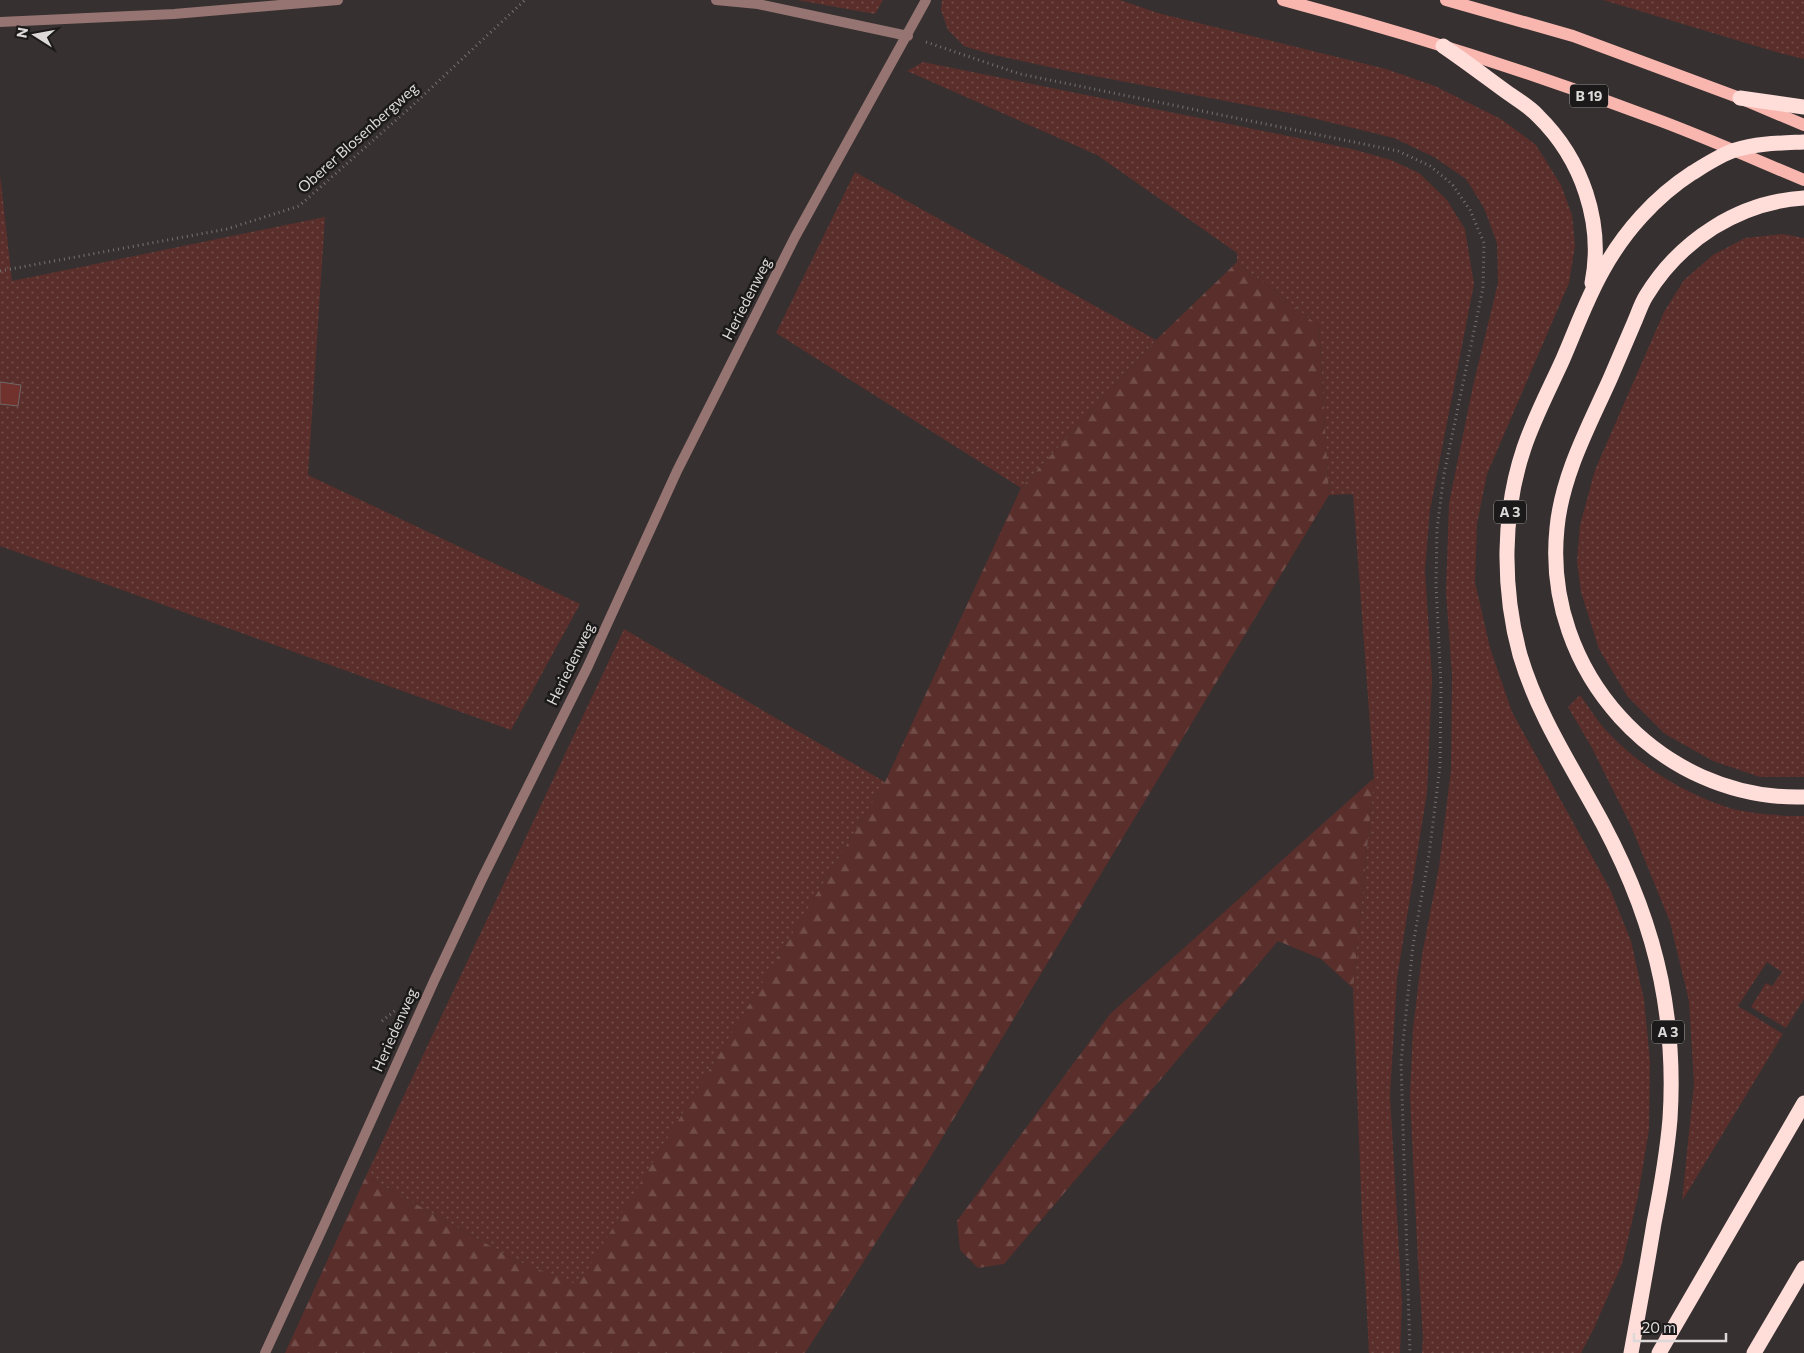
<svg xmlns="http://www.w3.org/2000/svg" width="1804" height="1353" font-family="Commissioner,sans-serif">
	<defs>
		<pattern id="green-dots" width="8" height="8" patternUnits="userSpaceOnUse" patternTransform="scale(1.25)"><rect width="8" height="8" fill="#5a2e2a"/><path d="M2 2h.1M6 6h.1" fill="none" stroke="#714c48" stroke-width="1.8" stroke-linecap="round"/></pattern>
		<pattern id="forest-firs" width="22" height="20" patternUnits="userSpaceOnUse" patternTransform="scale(1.25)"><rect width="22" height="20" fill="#5a2e2a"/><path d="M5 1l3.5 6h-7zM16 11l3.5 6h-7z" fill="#714c48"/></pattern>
	</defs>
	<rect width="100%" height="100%" fill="#363030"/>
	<!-- green -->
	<path fill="url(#green-dots)" d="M797,0H883L875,14Z
		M942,0H1120L1158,13L1386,69L1435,86L1501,119L1536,145L1561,185L1572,215L1575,246L1569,283L1487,474L1477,524L1475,582L1490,648L1512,712L1610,889L1631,941L1644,1000L1650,1061L1649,1129L1638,1196L1622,1264L1594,1328L1581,1353H1422L1423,1337L1418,1262L1410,1096L1413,1029L1422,955L1439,867L1451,770L1452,674L1446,593L1449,503L1473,386L1498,283L1497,243L1484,208L1466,179L1434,157L1394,138L1300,115L1063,70L990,54L964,46L948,30L941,10Z
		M1603,0H1804V59L1776,52Z
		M923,62L1352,149L1391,160L1419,173L1447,200L1465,229L1474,284L1430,510L1425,570L1432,678L1427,793L1397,978L1390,1096L1402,1302L1400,1353H1369L1362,1217L1353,988L1374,778L1353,494L1329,495L1319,326L1237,262V253L1097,155L907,71Z
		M855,172L1156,340L1021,488L776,333Z
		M0,174L12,281L325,217L308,475L580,604L511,730L0,546Z
		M1782,234L1804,238V777H1760L1713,761L1665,734L1628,697L1599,649L1581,592L1577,561L1580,525L1595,470L1664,312L1684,280L1713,255L1745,238Z
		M624,629L885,782L578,1286L517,1261L366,1176Z
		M1580,695C1588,706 1595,717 1603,727C1634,762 1679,791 1724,806C1746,814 1781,816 1804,816V999L1786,1028L1751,1007L1766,983L1772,986L1782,972L1767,962L1738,1006L1783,1034L1682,1201L1694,1084L1689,1001L1670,922L1631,826L1592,748L1568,707Z"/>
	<!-- forest -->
	<path fill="url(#forest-firs)" d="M1237,262L1319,326L1329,495L927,1163L805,1353H285L366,1176L517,1261L578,1285L885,782L1021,488L1156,340Z
		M1374,778L1353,988L1321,959L1278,941L1004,1264L978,1268L960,1250L957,1221L1110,1014Z"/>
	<!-- building -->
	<path fill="#71312c" stroke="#6f6968" d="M0,382L21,385L18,406L0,404Z"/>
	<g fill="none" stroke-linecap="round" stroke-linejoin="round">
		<!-- path -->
		<path stroke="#777272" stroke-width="3" stroke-dasharray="1 4" stroke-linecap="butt" d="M926,42L1020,74L1398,151L1430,166L1452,184L1470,210L1484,243L1483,288L1444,474L1437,529L1436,585L1441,687L1440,766L1429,855L1413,945L1401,1062L1410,1353
			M0,271L227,229L299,206L412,106L525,0
			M382,1021L397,1009"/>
		<!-- street -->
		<path stroke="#957471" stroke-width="10" d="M716,0L758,4L908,36
			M0,22L174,14L338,0
			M265,1353L325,1223L434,981L482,879L588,666L677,471L795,237L926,0"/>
		<!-- primary -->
		<path stroke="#f8b6ae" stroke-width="12" d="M1283,0C1411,34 1537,74 1661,121C1709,139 1756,160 1804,180
			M1446,0L1573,36L1740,98L1804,125"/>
		<!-- highway -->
		<path stroke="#ffdeda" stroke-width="15" d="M1443,46C1465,61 1486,77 1508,93C1518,100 1530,107 1538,116C1582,159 1604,223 1592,283
			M1740,98L1804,107
			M1804,198C1739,202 1680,240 1646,296C1641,304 1638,314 1634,323C1626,342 1618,360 1610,379C1589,426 1562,475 1557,528C1542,671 1659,801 1804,797
			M1631,1353C1639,1310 1647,1266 1654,1223C1661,1188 1667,1154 1670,1119C1673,1073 1670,1025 1661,980C1650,926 1629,873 1603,824C1573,768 1538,716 1520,655C1502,589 1502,513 1524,448C1534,418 1550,388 1563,359C1576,329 1587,298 1603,270C1624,232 1655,197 1692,173C1705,165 1720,155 1735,150C1757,143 1781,143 1804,142
			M1659,1353L1804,1103
			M1754,1353L1804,1268"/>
	</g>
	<g text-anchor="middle" stroke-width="5" stroke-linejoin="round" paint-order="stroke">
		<!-- shield labels -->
		<g fill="#1b1919" stroke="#a29f9f" stroke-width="1">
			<rect x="1570" y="84.5" width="38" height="23" rx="4"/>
			<rect x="1494" y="500.5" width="32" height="23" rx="4"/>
			<rect x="1652" y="1020.5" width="32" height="23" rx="4"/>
		</g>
		<g font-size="14" font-weight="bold" fill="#dcd9d8">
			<text x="1589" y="101">B 19</text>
			<text x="1510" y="517">A 3</text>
			<text x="1668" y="1037">A 3</text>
		</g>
		<!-- street labels -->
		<g font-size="15" fill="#dcd9d8" stroke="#1b1919">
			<text transform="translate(358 138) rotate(-42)" y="5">Oberer Blosenbergweg</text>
			<text transform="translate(747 299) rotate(-63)" y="5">Heriedenweg</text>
			<text transform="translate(571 664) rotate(-64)" y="5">Heriedenweg</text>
			<text transform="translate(395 1030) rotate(-66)" y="5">Heriedenweg</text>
		</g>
	</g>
	<!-- north arrow -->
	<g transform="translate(35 35) rotate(281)" stroke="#1b1919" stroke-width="4" paint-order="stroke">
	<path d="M0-4L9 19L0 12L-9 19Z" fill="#dcd9d8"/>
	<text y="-8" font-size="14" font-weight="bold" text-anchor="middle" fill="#dcd9d8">N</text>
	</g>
	<!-- scale -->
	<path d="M1634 1333v8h92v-8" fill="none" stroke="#dcd9d8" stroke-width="2.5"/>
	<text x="1642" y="1333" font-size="15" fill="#dcd9d8" stroke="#1b1919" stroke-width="4" paint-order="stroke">20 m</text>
</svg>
